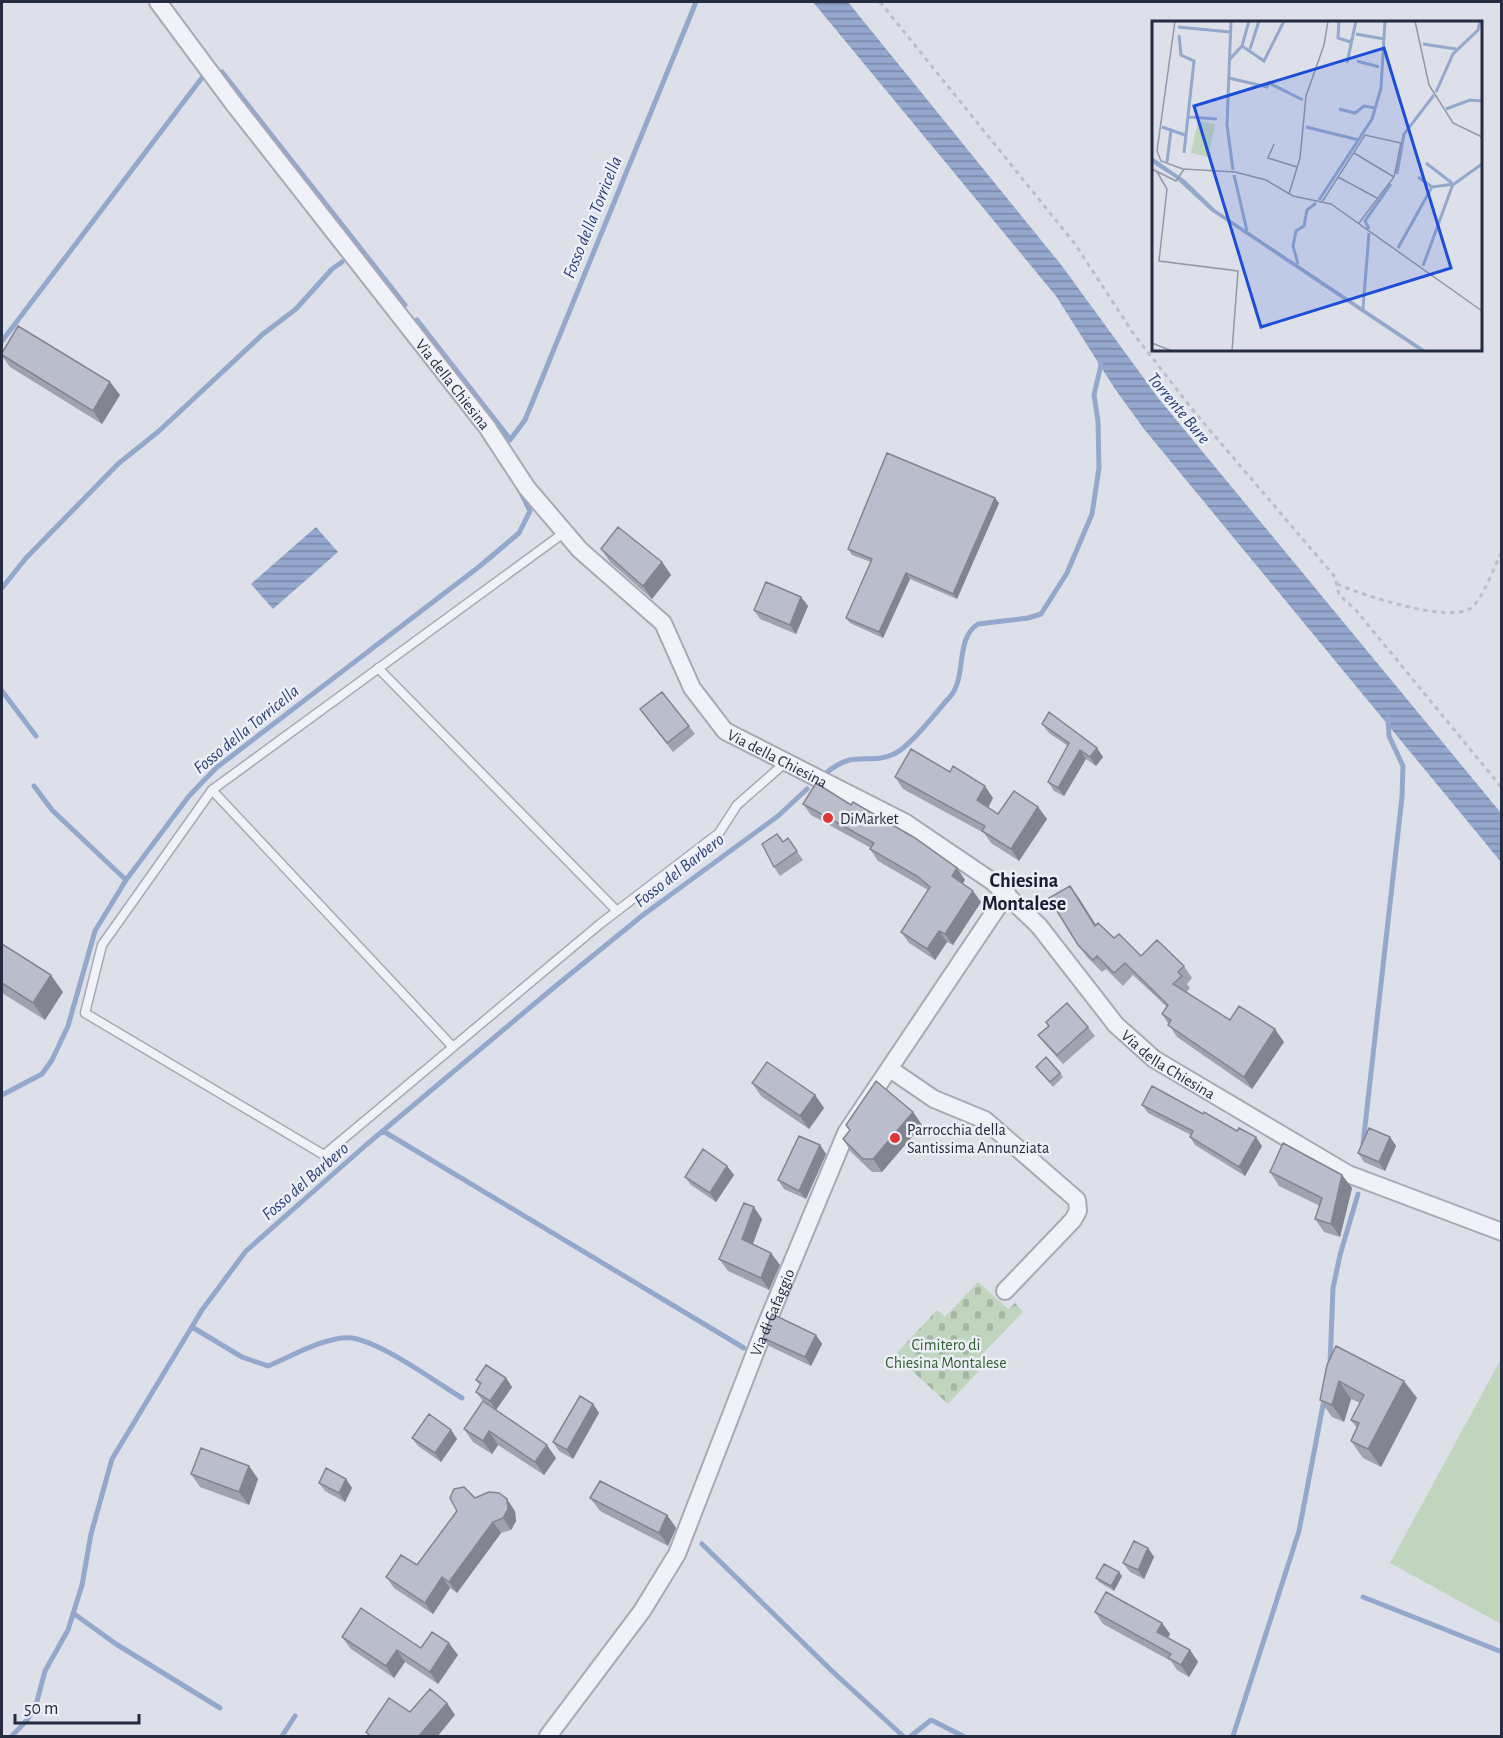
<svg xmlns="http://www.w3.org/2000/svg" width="1503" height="1738" font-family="'Alegreya Sans',sans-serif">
	<defs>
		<pattern id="cemetery-stones" width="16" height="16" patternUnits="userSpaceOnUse" patternTransform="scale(1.5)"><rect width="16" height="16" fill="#c0d4be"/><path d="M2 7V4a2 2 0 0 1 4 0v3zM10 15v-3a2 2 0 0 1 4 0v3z" fill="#a5b6a4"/></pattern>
		<pattern id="water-rules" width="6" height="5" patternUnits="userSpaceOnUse" patternTransform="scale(1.5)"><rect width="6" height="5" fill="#94a7cd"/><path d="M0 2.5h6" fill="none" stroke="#7988a8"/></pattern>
	</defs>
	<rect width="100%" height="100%" fill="#dde0e9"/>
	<!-- green -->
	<path fill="#c0d4be" d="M1501,1359V1624L1390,1563Z"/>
	<!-- cemetery -->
	<path fill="url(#cemetery-stones)" d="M978,1282L1008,1309L1015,1303L1023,1312L983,1353L990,1359L948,1404L895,1355L937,1310L945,1317Z"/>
	<!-- water -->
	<path fill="url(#water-rules)" d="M813,2H848L1062,266L1159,399L1501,813V862L1144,429L1115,389L1056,296Z
		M316,527L338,552L273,609L251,584Z"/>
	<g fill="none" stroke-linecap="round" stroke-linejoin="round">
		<!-- stream -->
		<path stroke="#94a7cd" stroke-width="5" d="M222,72L405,305
			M417,320L510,439
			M2,341L201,79
			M510,440L525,420L696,2
			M2,588L26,558L118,464L159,431L263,334L296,309L332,269L342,262
			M2,691L36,736
			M826,773C856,748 868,766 894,754C910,747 936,712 949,698C968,678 954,639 978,624L1028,618L1041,614L1067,573L1092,514L1099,468L1098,421L1094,395L1101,365L1099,359
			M34,786L52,810L126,880
			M2,1095L42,1074L52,1060L68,1026L95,931L126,880L189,796L216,768L480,566L519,533L530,511L520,491
			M383,1131L744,1348
			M1363,1144L1402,797L1403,766L1389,736L1388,718
			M192,1327L242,1357L268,1366C290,1357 328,1335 352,1338C383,1343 434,1381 462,1398
			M1330,1364L1333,1288L1340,1255L1358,1194
			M702,1544L833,1672L903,1736
			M1363,1597L1502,1652
			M73,1613L116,1644L220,1708
			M12,1736L27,1720L36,1705L45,1671L68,1630L82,1585L91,1534L112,1459L202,1310L246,1251L366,1145L552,989L643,915L778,816L807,789
			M282,1736L295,1716
			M911,1736L931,1720L963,1736
			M1233,1736L1299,1531L1324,1400"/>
		<defs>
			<path id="service" d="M565,532L212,790L102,945L85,1013L324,1155L600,924L719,833L737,805L786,762
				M378,668L617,911
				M212,790L452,1046"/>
			<g id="minor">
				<path id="s1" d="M158,2L233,103L487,427L527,488L580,550L663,623L692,688L725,731L906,823L993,882L1039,926L1116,1025L1154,1059L1348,1174L1502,1232"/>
				<path d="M890,1069L934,1099L985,1120L1077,1200L1078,1211L1073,1220L1005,1291"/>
				<path id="s2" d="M548,1736L642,1611L677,1554L764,1330L846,1133L1007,893"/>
			</g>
		</defs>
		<!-- service casing -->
		<use href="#service" stroke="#a6aab7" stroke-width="11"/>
		<!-- minor casing -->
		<use href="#minor" stroke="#a6aab7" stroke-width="20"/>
		<!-- path -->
		<path stroke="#bcbec8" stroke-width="3" stroke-dasharray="4.5 4.5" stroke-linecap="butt" d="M880,2L1075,244L1133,333L1196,414L1335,577L1339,595L1355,609L1502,788
			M1337,584C1362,595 1449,624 1471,608C1483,599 1495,565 1502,551"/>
		<!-- service -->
		<use href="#service" stroke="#f1f2f7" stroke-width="8"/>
		<!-- minor -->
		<use href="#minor" stroke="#f1f2f7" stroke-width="16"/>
	</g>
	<!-- wall -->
	<path fill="#a0a3af" d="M2,353L110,382L120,395L102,424L10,367L2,356Z
		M999,503L957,599L910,579L883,638L850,623L846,618L871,562L852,555L848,549Z
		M601,549L662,562L671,575L652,599L610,562Z
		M801,597L808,606L796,634L760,619L754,610Z
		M640,709L689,726L695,734L673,752Z
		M1042,724L1103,757L1096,766L1086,759L1064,796L1054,791L1048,782L1068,746L1049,733Z
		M895,777L993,798L988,807L998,814L1038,807L1047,819L1019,861L991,843L984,833L903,789Z
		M803,804L851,805L957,868L965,880L962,884L973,891L981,902L953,945L947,942L935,960L909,943L901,932L928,890L878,861L870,849L871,848L811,815Z
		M788,838L803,860L780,876L774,867L783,842Z
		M1070,886L1096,925L1114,938L1141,956L1184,966L1192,978L1187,984L1190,988L1186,993L1230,1020L1284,1042L1252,1089L1177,1037L1162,1014L1167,1007L1133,975L1123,986L1106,969L1102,972L1087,957L1078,945Z
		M2,944L63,992L45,1020L2,993Z
		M1046,1022L1088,1027L1095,1036L1063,1064L1045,1044L1038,1035L1048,1026Z
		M1036,1067L1060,1073L1063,1077L1053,1087Z
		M752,1083L815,1095L824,1108L809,1129L761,1096Z
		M1142,1105L1203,1114L1262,1146L1245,1176L1195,1145L1190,1137L1191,1135L1148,1113Z
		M913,1112L922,1125L882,1172H872L851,1152L843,1139Z
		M1390,1137L1396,1146L1385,1171L1364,1162L1358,1153Z
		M820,1145L826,1154L806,1199L784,1189L778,1180Z
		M727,1166L734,1175L716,1202L691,1185L685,1177Z
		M1270,1172L1342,1175L1352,1188L1340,1237L1324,1232L1315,1219L1320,1206L1279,1186Z
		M762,1219L753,1244L771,1253L780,1265L769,1290L728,1271L719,1259Z
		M816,1335L822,1344L811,1366L769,1346L763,1338Z
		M1327,1365L1417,1398L1381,1467L1363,1458L1351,1441L1357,1428L1351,1420L1360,1403L1351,1399L1344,1422L1332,1417L1320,1400Z
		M506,1378L512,1387L496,1410L482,1400L476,1392L480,1385L476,1380Z
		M483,1401L556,1458L544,1475L498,1445L492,1454L473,1442L464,1429Z
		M593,1404L599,1413L573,1459L559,1451L553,1442Z
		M451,1430L457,1439L441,1462L418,1446L412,1438Z
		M249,1466L258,1479L249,1505L200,1487L191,1474Z
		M346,1479L352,1488L345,1502L325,1491L319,1483Z
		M475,1498L515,1511L516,1521L511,1530L501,1533L457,1593L450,1588L433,1614L394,1588L386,1577L417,1565Z
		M590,1498L667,1515L676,1528L668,1546L600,1511Z
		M1148,1548L1154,1557L1144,1579L1130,1572L1123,1563Z
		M1122,1576L1114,1591L1099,1582L1096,1578Z
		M1095,1612L1162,1623L1170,1634L1168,1638L1190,1650L1198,1662L1189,1677L1177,1670L1171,1661L1103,1624Z
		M342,1637L421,1648L458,1655L438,1684L405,1662L394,1678L351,1649Z"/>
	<!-- shaded-wall -->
	<path fill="#82858f" d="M110,382L120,395L102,424L93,411Z
		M995,498L999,503L957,599L953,594Z
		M662,562L671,575L652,599L643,586Z
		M906,573L910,579L883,638L879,632Z
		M801,597L808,606L796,634L790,625Z
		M1097,748L1103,757L1096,766L1090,757Z
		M1080,750L1086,759L1064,796L1058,788Z
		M985,786L993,798L986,812L977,800Z
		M1038,807L1047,819L1019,861L1011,849Z
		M957,868L965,880L960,888L952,876Z
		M1070,886L1079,898L1104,938L1095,926Z
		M973,891L981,902L953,945L945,934Z
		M939,931L947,942L935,960L927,949Z
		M51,975L63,992L45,1020L33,1003Z
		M1275,1029L1284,1042L1252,1089L1244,1077Z
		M815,1095L824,1108L809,1129L800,1116Z
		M913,1112L922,1125L882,1172L873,1159Z
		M1256,1137L1262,1146L1245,1176L1239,1167Z
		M1390,1137L1396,1146L1385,1171L1379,1162Z
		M820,1145L826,1154L806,1199L799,1191Z
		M727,1166L734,1175L716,1202L710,1193Z
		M1342,1175L1352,1188L1340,1237L1331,1224Z
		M754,1207L762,1219L750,1251L742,1239Z
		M771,1253L780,1265L769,1290L761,1278Z
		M816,1335L822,1344L811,1366L805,1357Z
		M506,1378L512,1387L496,1410L490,1401Z
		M1339,1381L1351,1399L1344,1422L1332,1405Z
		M1404,1381L1417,1398L1381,1467L1368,1449Z
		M593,1404L599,1413L573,1459L567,1450Z
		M451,1430L457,1439L441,1462L435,1453Z
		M489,1431L498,1445L492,1454L483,1441Z
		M547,1445L556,1458L544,1475L535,1462Z
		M249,1466L258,1479L249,1505L239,1492Z
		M346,1479L352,1488L345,1502L339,1493Z
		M507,1499L515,1511L516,1521L511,1530L503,1518Z
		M667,1515L676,1528L668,1546L659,1533Z
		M493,1522L501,1533L457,1593L449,1582Z
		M1148,1548L1154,1557L1144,1579L1138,1570Z
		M1119,1572L1122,1576L1114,1591L1111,1586Z
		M442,1577L450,1588L433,1614L425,1603Z
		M1162,1623L1170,1634L1165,1643L1157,1632Z
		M449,1643L458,1655L438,1684L430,1672Z
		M397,1650L405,1662L394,1678L386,1666Z
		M1190,1650L1198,1662L1189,1677L1181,1665Z
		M447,1703L455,1715L437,1737H419V1736Z"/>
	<!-- building -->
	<path fill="#babecc" stroke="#82858f" stroke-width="1.5" d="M18,326L110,382L93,411L2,355V353Z
		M887,453L995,498L953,594L906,573L879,632L846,618L872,559L848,549Z
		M618,527L662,562L643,586L601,549Z
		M766,582L801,597L790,625L754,610Z
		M662,692L689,726L667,743L640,709Z
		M1049,712L1097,748L1090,757L1080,750L1058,788L1048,782L1069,743L1042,724Z
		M911,749L950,772L953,766L985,786L977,800L998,814L1014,791L1038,807L1011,849L982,831L985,826L895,777Z
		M816,783L851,805L853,802L915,838L957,868L952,876L973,891L945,934L939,931L927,949L901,932L930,887L917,876L870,849L874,843L803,804Z
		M777,834L783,842L788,838L797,851L774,867L762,844Z
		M1070,886L1095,926L1098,923L1114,938L1119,934L1141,956L1157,940L1184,966L1178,972L1182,976L1173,984L1230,1020L1239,1006L1275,1029L1244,1077L1168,1025L1171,1020L1162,1014L1168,1005L1125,963L1114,973L1097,956L1093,960L1078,945L1049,898Z
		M2,944L51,975L33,1003L2,983Z
		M1067,1003L1088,1027L1057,1055L1038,1035L1049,1026L1046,1022Z
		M1046,1057L1060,1073L1050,1082L1036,1067Z
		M767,1062L815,1095L800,1116L752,1083Z
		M876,1081L913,1112L873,1159H863L843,1139L850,1130L846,1125Z
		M1152,1086L1203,1114L1204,1112L1237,1131L1239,1128L1256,1137L1239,1167L1190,1137L1193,1131L1142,1105Z
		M1369,1128L1390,1137L1379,1162L1358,1153Z
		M799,1136L820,1145L799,1191L778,1180Z
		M1283,1143L1342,1175L1331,1224L1315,1219L1322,1198L1270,1172Z
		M703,1149L727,1166L710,1193L685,1177Z
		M744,1203L754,1207L742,1239L771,1253L761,1278L719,1259Z
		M772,1314L816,1335L805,1357L763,1338Z
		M1336,1346L1404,1381L1368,1449L1351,1441L1359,1423L1351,1420L1364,1395L1339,1381L1332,1405L1320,1400L1327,1365Z
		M486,1365L506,1378L490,1401L476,1392L481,1383L476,1380Z
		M580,1396L593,1404L567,1450L553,1442Z
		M483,1401L547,1445L535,1462L489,1431L483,1441L464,1429Z
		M429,1414L451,1430L435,1453L412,1438Z
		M201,1448L249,1466L239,1492L191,1474Z
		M326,1468L346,1479L339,1493L319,1483Z
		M600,1481L667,1515L659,1533L590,1498Z
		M464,1487L475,1498L489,1492L499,1493L507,1499L508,1509L503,1518L493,1522L449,1582L442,1577L425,1603L386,1577L401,1555L417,1565L457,1511L450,1498L454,1489Z
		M1134,1541L1148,1548L1138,1570L1123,1563Z
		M1104,1564L1119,1572L1111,1586L1096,1578Z
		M1106,1592L1162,1623L1157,1632L1190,1650L1181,1665L1168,1658L1171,1654L1095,1612Z
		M361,1608L421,1648L432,1632L449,1643L430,1672L397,1650L386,1666L342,1637Z
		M430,1689L447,1703L419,1736L420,1737H372L366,1732L389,1698L410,1712Z"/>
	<!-- markers -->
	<g fill="#dc3735" stroke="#edeff6" stroke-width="2">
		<circle cx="828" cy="818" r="6"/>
		<circle cx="895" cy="1138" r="6"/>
	</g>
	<g text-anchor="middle" stroke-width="5" stroke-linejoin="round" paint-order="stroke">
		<!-- street labels -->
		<g font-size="16" fill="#252b41" stroke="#edeff6">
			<text dy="6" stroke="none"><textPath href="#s1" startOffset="483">Via della Chiesina</textPath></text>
			<text dy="6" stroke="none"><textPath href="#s1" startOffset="987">Via della Chiesina</textPath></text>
			<text dy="6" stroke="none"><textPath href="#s1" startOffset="1491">Via della Chiesina</textPath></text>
			<text dy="6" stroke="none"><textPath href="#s2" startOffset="483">Via di Cafaggio</textPath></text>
		</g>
		<!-- poi labels -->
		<g font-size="16" fill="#252b41" stroke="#edeff6" text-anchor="start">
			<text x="840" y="824">DiMarket</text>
			<text x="907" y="1135">Parrocchia della<tspan x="907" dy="18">Santissima Annunziata</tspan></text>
		</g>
		<!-- park labels -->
		<g font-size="16" fill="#325e31" stroke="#edeff6">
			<text x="946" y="1350">Cimitero di<tspan x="946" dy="18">Chiesina Montalese</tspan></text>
		</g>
		<!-- water labels -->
		<g font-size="18" font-style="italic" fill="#2b4179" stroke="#edeff6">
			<text transform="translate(592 217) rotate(-68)" y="6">Fosso della Torricella</text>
			<text transform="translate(1179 408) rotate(50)" y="6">Torrente Bure</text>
			<text transform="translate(246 729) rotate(-39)" y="6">Fosso della Torricella</text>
			<text transform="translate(679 870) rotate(-38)" y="6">Fosso del Barbero</text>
			<text transform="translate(305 1181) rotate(-41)" y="6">Fosso del Barbero</text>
		</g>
		<!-- quarter labels -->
		<g font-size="20" font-weight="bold" fill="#181c32" stroke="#edeff6">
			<text x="1024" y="887">Chiesina<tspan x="1024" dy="23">Montalese</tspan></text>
		</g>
	</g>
	<!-- overview -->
	<g transform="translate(1152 21)">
		<rect width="330" height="330" fill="#dde0e9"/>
		<path d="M46,100L63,103L56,136L39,132Z" fill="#c0d4be"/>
		<path d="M0,136L33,159L64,189L275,330H268L59,190L22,156L0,142Z" fill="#94a7cd"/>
		<path fill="none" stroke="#94a7cd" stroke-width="3" d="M79,0L75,104L81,149M187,0L186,17L198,21L201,17M26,6L78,11M204,13L232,18M27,14L29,34L42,40L32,132M271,23L304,28M90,25L112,40L132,0M98,28L107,0M77,39L90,25L97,0M205,40L227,46M195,42L204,0M77,57L115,66L117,62L151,79M284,71L301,33L326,9L328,0M187,88L203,92L212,85L223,87M294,88L318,79L330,80M37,96L65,98M10,106L33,114M154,106L207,119M15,141L19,109M274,142L300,162M245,153L252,113L282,74M82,154L95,210M266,156L280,166L302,163L330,143M167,179L220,98L229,67L233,0M217,208L213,200L239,163M246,227L280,166M146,243L141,225L144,210L152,205L155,189L164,182M271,245L301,163M211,288L217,212"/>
		<path fill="none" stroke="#9398a6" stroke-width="1.5" d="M23,0L5,130L9,140L31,148M263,0L277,64L301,102L330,116M122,123L116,137L145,146M202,132L242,156M0,148L24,160L32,148L83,151L114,159L141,175L179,183L330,290M5,151L15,168L7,240L86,250L80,330M186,156L225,177M137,173L148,137L154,75L172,24L176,0M170,181L213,114L249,122L242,156L207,202M0,322L20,330"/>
		<path fill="#1d4ed8" fill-opacity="0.15" stroke="#1d4ed8" stroke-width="3" d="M232,27L299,247L109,306L42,85Z"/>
		<rect width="330" height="330" fill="none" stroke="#252b41" stroke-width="3"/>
	</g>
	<!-- border -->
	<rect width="1503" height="1738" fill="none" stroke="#252b41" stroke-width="6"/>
	<!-- scale -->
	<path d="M15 1714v9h124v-9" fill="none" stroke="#252b41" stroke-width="3"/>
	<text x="24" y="1714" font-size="18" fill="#252b41" stroke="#edeff6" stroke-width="4.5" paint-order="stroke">50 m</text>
</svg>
